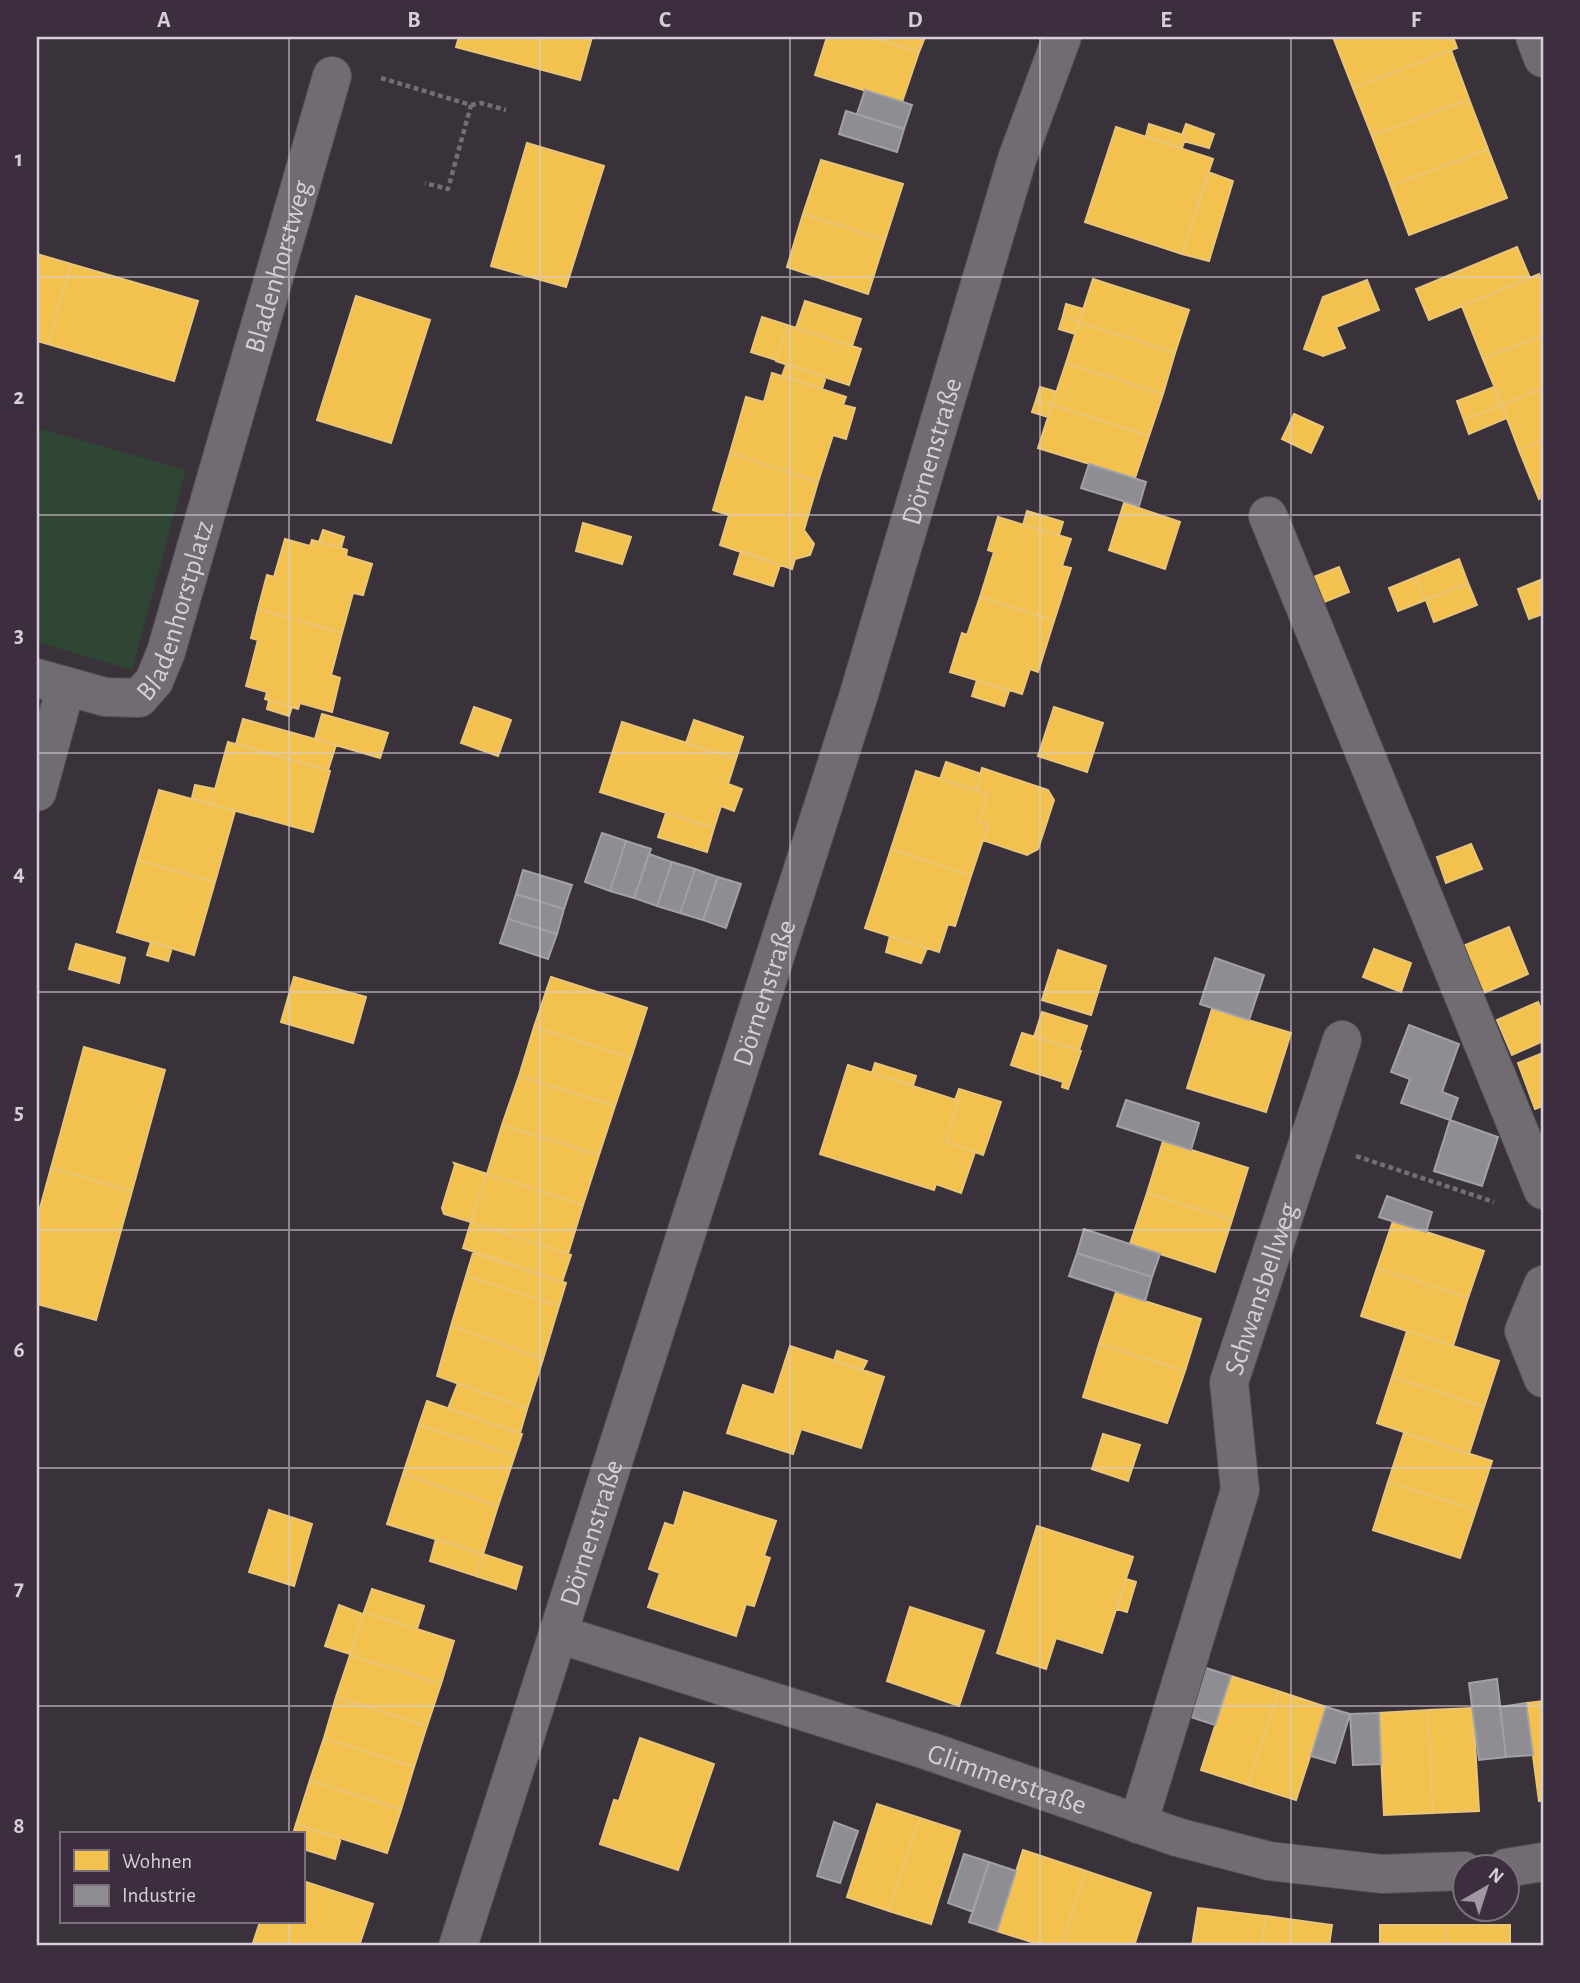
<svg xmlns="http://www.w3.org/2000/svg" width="1580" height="1983" font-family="'Alegreya Sans',sans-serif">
	<rect width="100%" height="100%" fill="#3a323b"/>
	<!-- green -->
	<path fill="#304634" d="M37,428L186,470L132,670L37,642Z"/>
	<!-- homes -->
	<path fill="#f2c14e" stroke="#eac578" stroke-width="2" d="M459,37H592L580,80L456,47Z
		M827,37H870L919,52L902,102L815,75Z
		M870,37H925L919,52Z
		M1333,37H1453L1457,48L1353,88Z
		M1451,50L1469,99L1372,136L1353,88Z
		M1469,99L1488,149L1391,186L1372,136Z
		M1149,124L1186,136L1182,148L1146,136Z
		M1186,124L1214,134L1209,148L1184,141L1186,136L1182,135Z
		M1116,127L1213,159L1182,254L1085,222Z
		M527,143L604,166L566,287L491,266Z
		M1488,149L1507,198L1409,235L1391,186Z
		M821,160L903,184L885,240L803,214Z
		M1208,172L1233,181L1209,261L1182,254Z
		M803,214L885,240L868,294L787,267Z
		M1517,247L1530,278L1429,320L1416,289Z
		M37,254L71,264L48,344L37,341Z
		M71,264L198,301L174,381L48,344Z
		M1539,274L1543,283V306H1541L1543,311V335L1483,359L1462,306Z
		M1093,279L1189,310L1175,353L1079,322Z
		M1367,280L1379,310L1336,327L1345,348L1323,356L1304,349L1323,297Z
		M356,296L430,320L391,443L317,420Z
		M805,301L861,319L852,346L796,328Z
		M1066,304L1083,309L1079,322L1063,316Z
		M1063,316L1079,322L1075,334L1059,329Z
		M762,317L787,325L776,360L751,352Z
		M1079,322L1175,353L1163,394L1066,363Z
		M787,325L861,349L849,385L776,361Z
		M1543,335V388L1502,405L1483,359Z
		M1066,363L1163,394L1149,436L1052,405Z
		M786,365L826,377L822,389L782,376Z
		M772,373L846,397L843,405L855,408L846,439L833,435L818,482L730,453L746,397L764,402Z
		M1040,387L1057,392L1052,405L1036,400Z
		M1494,387L1502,405L1464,420L1457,401Z
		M1543,388V440L1519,450L1502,405Z
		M1036,400L1052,405L1048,417L1032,412Z
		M1052,405L1149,436L1135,478L1038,448Z
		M1502,405L1507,418L1469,434L1464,420Z
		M1294,414L1323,427L1311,453L1282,439Z
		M1543,440V497L1539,499L1519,450Z
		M730,453L818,482L804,530L814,544L810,555L795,559L792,569L720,545L729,515L713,510Z
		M1124,503L1180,522L1165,569L1109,550Z
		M1027,511L1063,522L1059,535L1023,525Z
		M998,517L1071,539L1062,566L1071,568L1054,621L980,597L994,552L988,550Z
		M583,523L631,537L622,564L576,551Z
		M323,530L344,537L341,548L319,542Z
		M285,539L310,546L312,540L341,548L347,550L346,556L372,564L363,595L353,593L342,633L258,609L267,575L274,577Z
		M741,551L780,565L773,586L734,574Z
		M1459,559L1468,583L1426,600L1416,577Z
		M1339,567L1349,592L1322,603L1311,578Z
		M1416,577L1426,600L1398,611L1389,588Z
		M1543,579V614L1529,619L1518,589Z
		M1468,583L1477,605L1434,622L1426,600Z
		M980,597L1054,621L1038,672L1030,669L1022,694L950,672L962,633L967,635Z
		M258,609L342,633L331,675L340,678L332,712L300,703L298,709L292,707L265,699L267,692L246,686L258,640L251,638Z
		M977,680L1009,691L1004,706L972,696Z
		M269,700L292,707L289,716L267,709Z
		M474,707L511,720L498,756L461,743Z
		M1054,707L1103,723L1087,772L1038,756Z
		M322,714L388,733L380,758L315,739Z
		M243,719L336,745L328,770L236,744Z
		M694,720L743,737L736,759L686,743Z
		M622,722L736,759L728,784L742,789L734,811L721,806L714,828L600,792Z
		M228,742L330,771L313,832L211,804Z
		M946,762L981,774L976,790L940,779Z
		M982,768L1048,790L1054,800L1038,849L1027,855L983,840L988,825L979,821L988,794L976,790Z
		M916,771L988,794L979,821L988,825L971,876L891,849Z
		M195,785L215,789L211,804L192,798Z
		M159,790L235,811L215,882L138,860Z
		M666,813L714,828L707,852L658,837Z
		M1471,844L1482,869L1446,883L1437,857Z
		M891,849L971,876L955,926L948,924L939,952L865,928Z
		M138,860L215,882L194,955L117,932Z
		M1509,927L1528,974L1477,996L1458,948Z
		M890,936L927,948L921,963L886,952Z
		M151,942L172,948L168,961L147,955Z
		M76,944L125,958L119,983L69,969Z
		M1374,949L1411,963L1401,992L1363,977Z
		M1058,950L1106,966L1091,1015L1042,1000Z
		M294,977L366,997L353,1043L281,1022Z
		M551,977L647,1008L631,1058L534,1027Z
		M1538,1002L1543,1014V1041L1512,1055L1497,1020Z
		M1212,1009L1291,1033L1266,1112L1187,1088Z
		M1042,1012L1087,1026L1079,1050L1034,1037Z
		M534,1027L631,1058L615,1106L519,1076Z
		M1022,1033L1081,1051L1068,1089L1062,1087L1063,1082L1011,1065Z
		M84,1047L165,1070L132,1191L51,1168Z
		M1543,1053V1106L1535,1109L1518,1063Z
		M875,1063L916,1076L913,1086L872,1073Z
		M848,1065L959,1101L946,1142L975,1152L961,1193L936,1184L934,1190L820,1154Z
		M519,1076L615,1106L599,1155L502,1125Z
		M959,1089L1001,1102L983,1155L946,1142L959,1101L955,1100Z
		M502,1125L599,1155L583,1205L487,1174Z
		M1163,1141L1248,1168L1232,1220L1147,1193Z
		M454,1163L487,1174L471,1222L444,1214L442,1208L455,1165Z
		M51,1168L132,1191L96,1320L37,1304V1219Z
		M487,1174L583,1205L568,1254L471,1222Z
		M1147,1193L1232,1220L1215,1272L1130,1244Z
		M1393,1221L1484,1251L1468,1298L1377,1268Z
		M471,1222L571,1255L562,1282L463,1248Z
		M473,1253L566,1283L559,1306L466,1276Z
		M1377,1268L1468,1298L1453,1346L1361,1316Z
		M466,1276L559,1306L543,1359L451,1326Z
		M1116,1292L1201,1319L1185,1371L1099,1344Z
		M451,1326L543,1359L527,1409L437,1376Z
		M1407,1331L1499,1361L1484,1407L1392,1377Z
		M1099,1344L1185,1371L1167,1423L1083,1397Z
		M790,1346L884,1377L861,1448L801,1429L793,1454L727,1433L743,1385L774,1395Z
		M837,1351L867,1361L862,1371L834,1361Z
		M1392,1377L1484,1407L1469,1454L1377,1423Z
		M458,1383L527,1409L520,1433L448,1409Z
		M427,1401L522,1434L515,1455L419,1425Z
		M419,1425L515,1455L498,1506L403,1474Z
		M1404,1433L1492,1461L1476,1510L1388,1482Z
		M1103,1434L1140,1445L1128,1481L1092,1469Z
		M403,1474L498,1506L483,1554L387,1524Z
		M1388,1482L1476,1510L1460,1558L1373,1530Z
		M684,1492L776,1521L764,1556L770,1558L754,1606L746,1604L736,1636L648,1607L660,1573L649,1569L665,1523L674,1526Z
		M269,1510L312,1524L294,1586L249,1572Z
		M1037,1526L1133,1557L1102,1653L1056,1638L1046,1669L997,1653Z
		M436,1539L483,1554L476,1576L430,1561Z
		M483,1554L522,1567L516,1589L476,1576Z
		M1126,1579L1136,1582L1127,1612L1117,1609Z
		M372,1589L424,1606L417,1629L364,1612Z
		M339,1605L363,1614L350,1654L325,1646Z
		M910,1607L984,1631L959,1706L887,1681Z
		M364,1612L454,1641L441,1684L350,1655Z
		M350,1655L441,1684L427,1726L336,1697Z
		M1231,1676L1278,1691L1248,1785L1201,1770Z
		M1278,1691L1326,1707L1296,1800L1248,1785Z
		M336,1697L427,1726L414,1767L324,1738Z
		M1543,1701V1800L1539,1801L1526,1703Z
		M1473,1708L1479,1811L1433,1813L1428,1710Z
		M1428,1710L1433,1813L1384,1815L1379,1713Z
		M324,1738L414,1767L401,1810L310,1780Z
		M640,1738L714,1764L678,1870L600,1844L614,1800L619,1801Z
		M310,1780L401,1810L387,1853L296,1824Z
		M877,1804L920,1818L889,1911L847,1897Z
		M920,1818L960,1831L931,1924L889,1911Z
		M296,1824L341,1838L335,1859L303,1849V1834H293Z
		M1023,1850L1086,1871L1062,1946H1044L997,1931Z
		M1086,1871L1151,1893L1134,1946H1062Z
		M303,1881L373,1904L359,1946H252L260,1922H303Z
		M1198,1908L1266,1916L1261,1946H1192Z
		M1266,1916L1332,1925L1329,1946H1261Z
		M1380,1925H1445L1446,1946H1380Z
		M1445,1925H1510V1946H1446Z"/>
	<!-- industry -->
	<path fill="#8d8d92" stroke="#a3a0a7" stroke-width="2" d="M865,90L912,105L904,129L857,114Z
		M846,111L904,129L897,152L839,134Z
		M1089,464L1146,482L1139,506L1081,488Z
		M602,833L626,841L610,891L585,882Z
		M626,841L651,849L634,898L610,891Z
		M649,854L672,862L657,906L634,898Z
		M672,862L695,869L680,913L657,906Z
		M695,869L718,877L703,920L680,913Z
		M523,870L572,885L564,909L516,894Z
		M718,877L741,884L726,928L703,920Z
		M516,894L564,909L557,934L508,919Z
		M508,919L557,934L548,959L500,943Z
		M1215,958L1264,975L1249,1020L1200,1004Z
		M1409,1025L1459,1044L1442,1092L1458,1098L1450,1120L1401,1103L1410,1079L1391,1072Z
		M1126,1100L1199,1123L1191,1150L1117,1126Z
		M1450,1120L1498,1137L1482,1186L1434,1171Z
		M1387,1196L1432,1212L1426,1232L1379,1217Z
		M1084,1229L1160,1254L1152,1277L1077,1253Z
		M1077,1253L1152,1277L1145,1301L1069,1276Z
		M1206,1668L1231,1676L1215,1725L1191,1717Z
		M1497,1679L1506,1757L1479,1760L1469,1683Z
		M1526,1703L1533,1755L1506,1757L1500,1707Z
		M1326,1707L1350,1714L1335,1763L1311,1756Z
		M1379,1713L1381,1764L1353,1765L1350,1714Z
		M834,1822L858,1831L840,1883L817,1876Z
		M964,1854L989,1862L973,1912L948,1903Z
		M989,1862L1016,1871L997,1931L969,1922Z"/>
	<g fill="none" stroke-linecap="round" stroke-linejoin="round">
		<defs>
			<g id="minor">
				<path d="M1535,37L1543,58"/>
				<path d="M1268,516L1543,1190"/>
				<path id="s1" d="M37,678L105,697L139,698L154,681L166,652L332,76"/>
				<path d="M37,792L66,686"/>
				<path d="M1543,1285L1524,1331L1543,1378"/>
				<path id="s2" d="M558,1634L929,1751L1177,1837L1269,1861L1382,1874L1464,1871"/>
				<path id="s3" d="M1138,1824L1240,1490L1229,1382L1342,1040"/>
				<path d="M1506,1868L1543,1862"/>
				<path id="s4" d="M458,1946L859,694L1017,159L1062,37"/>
			</g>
		</defs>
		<!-- minor casing -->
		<use href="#minor" stroke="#544e56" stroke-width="40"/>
		<!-- path -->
		<path stroke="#736e74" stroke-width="4.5" stroke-dasharray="5 3.5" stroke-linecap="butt" d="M381,78L471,105L448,189L425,183
			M471,105L481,103L506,110
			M1356,1156L1494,1202"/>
		<!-- minor -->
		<use href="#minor" stroke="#716b72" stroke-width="38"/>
	</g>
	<!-- grid -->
	<path fill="none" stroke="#d7ced9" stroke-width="2" stroke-opacity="0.55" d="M289,37V1834M540,37V1946M790,37V1946M1040,37V1946M1291,37V1946M37,277H1543M37,515H1543M37,753H1543M37,992H1543M37,1230H1543M37,1468H1543M37,1706H1543M289,1922V1946"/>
	<g text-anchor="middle" stroke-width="7" stroke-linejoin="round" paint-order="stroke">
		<!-- street labels -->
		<g font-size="28" fill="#d7ced9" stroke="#3d2e3f">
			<text dy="10" stroke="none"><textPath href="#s1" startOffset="560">Bladenhorstweg</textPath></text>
			<text dy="10" stroke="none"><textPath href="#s4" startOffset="1568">Dörnenstraße</textPath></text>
			<text dy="10" stroke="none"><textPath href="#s1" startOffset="201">Bladenhorstplatz</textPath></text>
			<text dy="10" stroke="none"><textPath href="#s4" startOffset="1001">Dörnenstraße</textPath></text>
			<text dy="10" stroke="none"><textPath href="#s3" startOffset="556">Schwansbellweg</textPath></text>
			<text dy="10" stroke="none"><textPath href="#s4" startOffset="434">Dörnenstraße</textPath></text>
			<text dy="10" stroke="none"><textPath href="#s2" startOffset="472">Glimmerstraße</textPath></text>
		</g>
	</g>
	<!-- border -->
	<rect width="1580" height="1983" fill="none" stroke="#3d2e3f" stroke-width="77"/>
	<!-- legend -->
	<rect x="60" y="1832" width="245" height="91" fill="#3d2e3f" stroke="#7b6e7d" stroke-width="2"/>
	<rect x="74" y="1850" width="35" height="21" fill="#f2c14e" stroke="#7b6e7d" stroke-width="2"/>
	<text x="122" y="1868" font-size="21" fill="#d7ced9">Wohnen</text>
	<rect x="74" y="1885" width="35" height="21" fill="#8d8d92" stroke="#7b6e7d" stroke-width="2"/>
	<text x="122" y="1902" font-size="21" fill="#d7ced9">Industrie</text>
	<!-- north arrow -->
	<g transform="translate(1486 1888) rotate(39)"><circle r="33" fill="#3d2e3f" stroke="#7b6e7d" stroke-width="2"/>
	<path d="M0-5L12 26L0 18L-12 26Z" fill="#a097a2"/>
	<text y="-10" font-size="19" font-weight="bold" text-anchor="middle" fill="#d7ced9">N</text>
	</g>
	<rect x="38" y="38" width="1504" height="1906" fill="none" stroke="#d7ced9" stroke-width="2.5"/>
	<g font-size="23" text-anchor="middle" font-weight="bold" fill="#d7ced9">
		<text x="164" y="27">A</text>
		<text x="414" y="27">B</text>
		<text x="665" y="27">C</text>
		<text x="915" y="27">D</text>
		<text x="1166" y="27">E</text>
		<text x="1416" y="27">F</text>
		<text x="19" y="166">1</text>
		<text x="19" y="404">2</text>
		<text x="19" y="642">3</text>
		<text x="19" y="880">4</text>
		<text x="19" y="1119">5</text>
		<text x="19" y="1357">6</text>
		<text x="19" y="1595">7</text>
		<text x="19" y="1833">8</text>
	</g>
</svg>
